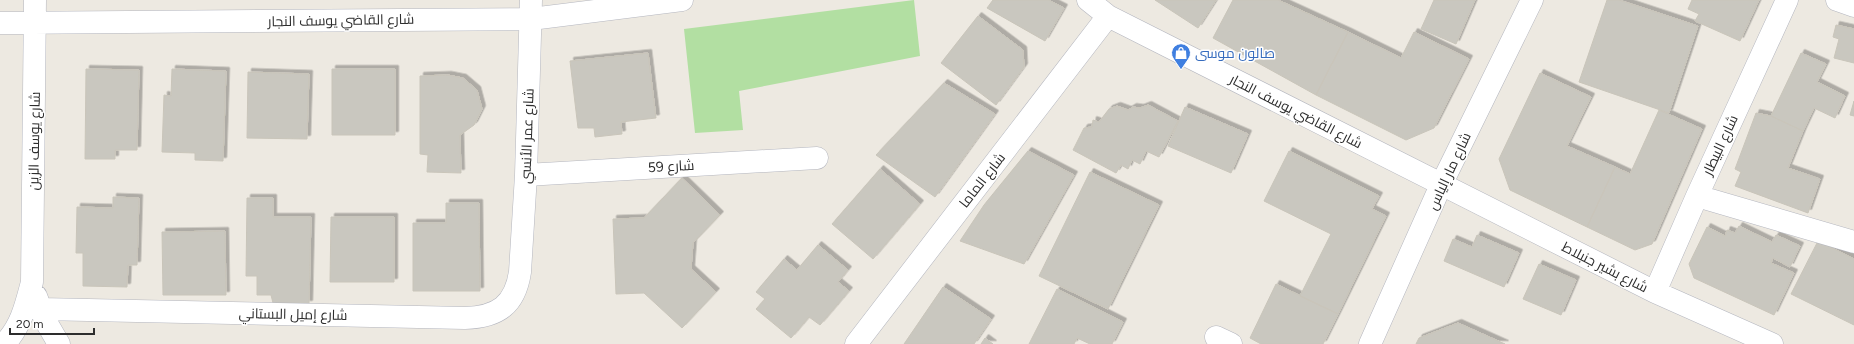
<svg xmlns="http://www.w3.org/2000/svg" width="1854" height="344" font-family="Figtree,Cairo,sans-serif">
	<defs>
		<filter id="shadow"><feDropShadow dx="3.5" dy="-3.5" stdDeviation="0" flood-color="#0004"/></filter>
	</defs>
	<rect width="100%" height="100%" fill="#ede9e1"/>
	<!-- green -->
	<path fill="#b2dfa2" d="M914,0L920,56L739,91L743,130L695,133L684,29Z"/>
	<!-- building -->
	<path fill="#c9c7bf" stroke="#c9c5ba" filter="url(#shadow)" d="M993,0H1048L1064,8L1045,41L987,8Z
		M1155,0H1216L1198,28Z
		M1233,0H1278L1348,32L1316,95L1213,38Z
		M1434,0H1475L1456,44L1421,29Z
		M1607,0H1619L1698,26L1669,113L1579,82Z
		M1692,0H1759L1740,41L1695,21L1699,14L1688,9Z
		M978,16L1023,50L1024,67L996,105L941,63Z
		M1836,25L1854,29V63L1834,58L1839,39L1833,37Z
		M1348,32L1401,58L1414,32L1469,59L1434,128L1406,140L1316,95Z
		M648,53L656,118L621,122L622,134L595,137L594,128H578L570,61Z
		M1801,53L1826,64L1817,82L1845,96L1835,118L1814,108L1803,131L1771,116Z
		M86,69L139,70L137,150H115V159H85Z
		M172,69L226,71L223,161L195,160V153L162,152L164,95L171,96Z
		M332,69H395V135H332Z
		M248,72L309,74L307,139L247,138Z
		M1540,73L1591,97L1567,146L1615,167L1587,227L1510,190L1499,159Z
		M448,75L463,78L477,90L482,109L474,125L460,135L461,173L427,172L428,155L420,154V76Z
		M944,83L995,114L935,197L876,155Z
		M1854,101V116L1850,115Z
		M1148,105L1178,121L1159,157L1146,151L1140,164L1132,160L1128,169L1121,165L1116,173L1073,150L1084,128L1092,127L1093,120L1099,122L1109,109L1117,106L1128,110L1133,107L1140,108Z
		M1185,107L1248,134L1231,173L1168,146Z
		M1659,110L1702,129L1652,244L1635,250L1587,227L1615,167L1630,174Z
		M1756,113L1771,116L1803,131L1788,168L1820,179L1808,213L1735,186L1741,172L1735,169Z
		M1028,151L1074,175L1024,264L960,241L984,205Z
		M1289,151L1379,196L1372,209L1386,216L1338,314L1300,296L1331,234L1264,201Z
		M880,169L920,204L873,259L832,224Z
		M1090,172L1159,205L1108,309L1039,276Z
		M682,178L720,215L693,243L691,269L716,292L682,328L644,293L616,294L613,219L644,218Z
		M113,197L139,198L137,265H128L127,287L83,286V253H76L77,207L113,208Z
		M247,198H273V217H311L309,304L273,303L271,295H257V276H246Z
		M446,203H479L480,291H413V223H446Z
		M331,217H394V282H330Z
		M1739,226L1772,242L1776,235L1800,246L1790,267L1773,258L1771,263L1794,273L1774,315L1694,278L1689,264L1707,227L1725,236L1727,230L1735,233Z
		M225,231L226,295H163L162,232Z
		M1477,235L1519,253L1504,287L1444,261L1453,239L1472,247Z
		M1818,241L1854,259V325L1791,294Z
		M818,245L848,270L838,282L849,291L820,325L809,317L791,338L756,309L765,299L756,292L784,259L797,270Z
		M1539,264L1576,280L1561,315L1523,299Z
		M1276,284L1338,314L1323,344H1261L1250,338Z
		M943,287L991,319L974,344H904Z
		M1057,289L1123,322L1112,344H1090L1077,338L1074,344H1029Z
		M1458,323L1505,344H1416L1419,338Z
		M985,338L993,344H981Z"/>
	<g fill="none" stroke-linecap="round" stroke-linejoin="round">
		<defs>
			<path id="minor" d="M1088,0L1108,16L1655,292L1772,344
				M1837,0L1854,6
				M0,23L531,19L682,0
				M526,175L817,158
				M1697,196L1854,242
				M1655,292L1697,196L1787,0
				M36,296L45,320L59,344
				M40,309L465,318C498,317 515,305 520,272L526,175L531,0
				M1216,337L1231,344
				M4,344C21,327 26,305 32,282L35,0
				M856,344L1108,16
				M1370,344L1441,185L1532,0"/>
		</defs>
		<!-- minor casing -->
		<use href="#minor" stroke="#b4b6bf" stroke-width="23"/>
		<!-- minor -->
		<use href="#minor" stroke="#fff" stroke-width="22"/>
	</g>
	<!-- icons -->
	<defs>
		<symbol id="shop-pin" viewBox="-11 -11 22 30"><path d="M0 17L-7.5 6A9.5 9.5 0 1 1 7.5 6Z" fill="#3f7fe0" stroke="#fff"/><path d="M-5-2.5h2.3a2.7 3.5 0 0 1 5.4 0H5L5.5 6h-11ZM-1.5-2.5h3a1.5 2.3 0 0 0-3 0Z" fill="#fff"/></symbol>
	</defs>
	<g fill-rule="evenodd">
		<use href="#shop-pin" x="1170" y="42" width="22" height="30"/>
	</g>
	<g text-anchor="middle" stroke-width="3" stroke-linejoin="round" paint-order="stroke">
		<!-- street labels -->
		<g font-size="14" fill="#2d2d2d" stroke="#fff">
			<text transform="translate(341 20) rotate(-1)" y="5">شارع القاضي يوسف النجار</text>
			<text transform="translate(1296 111) rotate(27)" y="5">شارع القاضي يوسف النجار</text>
			<text transform="translate(527 136) rotate(-88)" y="5">شارع عمر الأنسي</text>
			<text transform="translate(34 141) rotate(-89)" y="5">شارع يوسف الزين</text>
			<text transform="translate(1720 145) rotate(-65)" y="5">شارع البيطار</text>
			<text transform="translate(671 166) rotate(-3)" y="5">شارع 59</text>
			<text transform="translate(1449 171) rotate(-65)" y="5">شارع مار إلياس</text>
			<text transform="translate(982 180) rotate(-52)" y="5">شارع الماما</text>
			<text transform="translate(1605 267) rotate(27)" y="5">شارع بشير جنبلاط</text>
			<text transform="translate(293 314) rotate(1)" y="5">شارع إميل البستاني</text>
		</g>
		<!-- shop labels -->
		<g font-size="14" fill="#366cbe" stroke="#fff" text-anchor="start">
			<text x="1195" y="58">صالون موسى</text>
		</g>
	</g>
	<!-- scale -->
	<path d="M10 328v6h84v-6" fill="none" stroke="#2d2d2d" stroke-width="2"/>
	<text x="16" y="328" font-size="12" fill="#2d2d2d" stroke="#ffffff" stroke-width="3" paint-order="stroke">20 m</text>
</svg>
